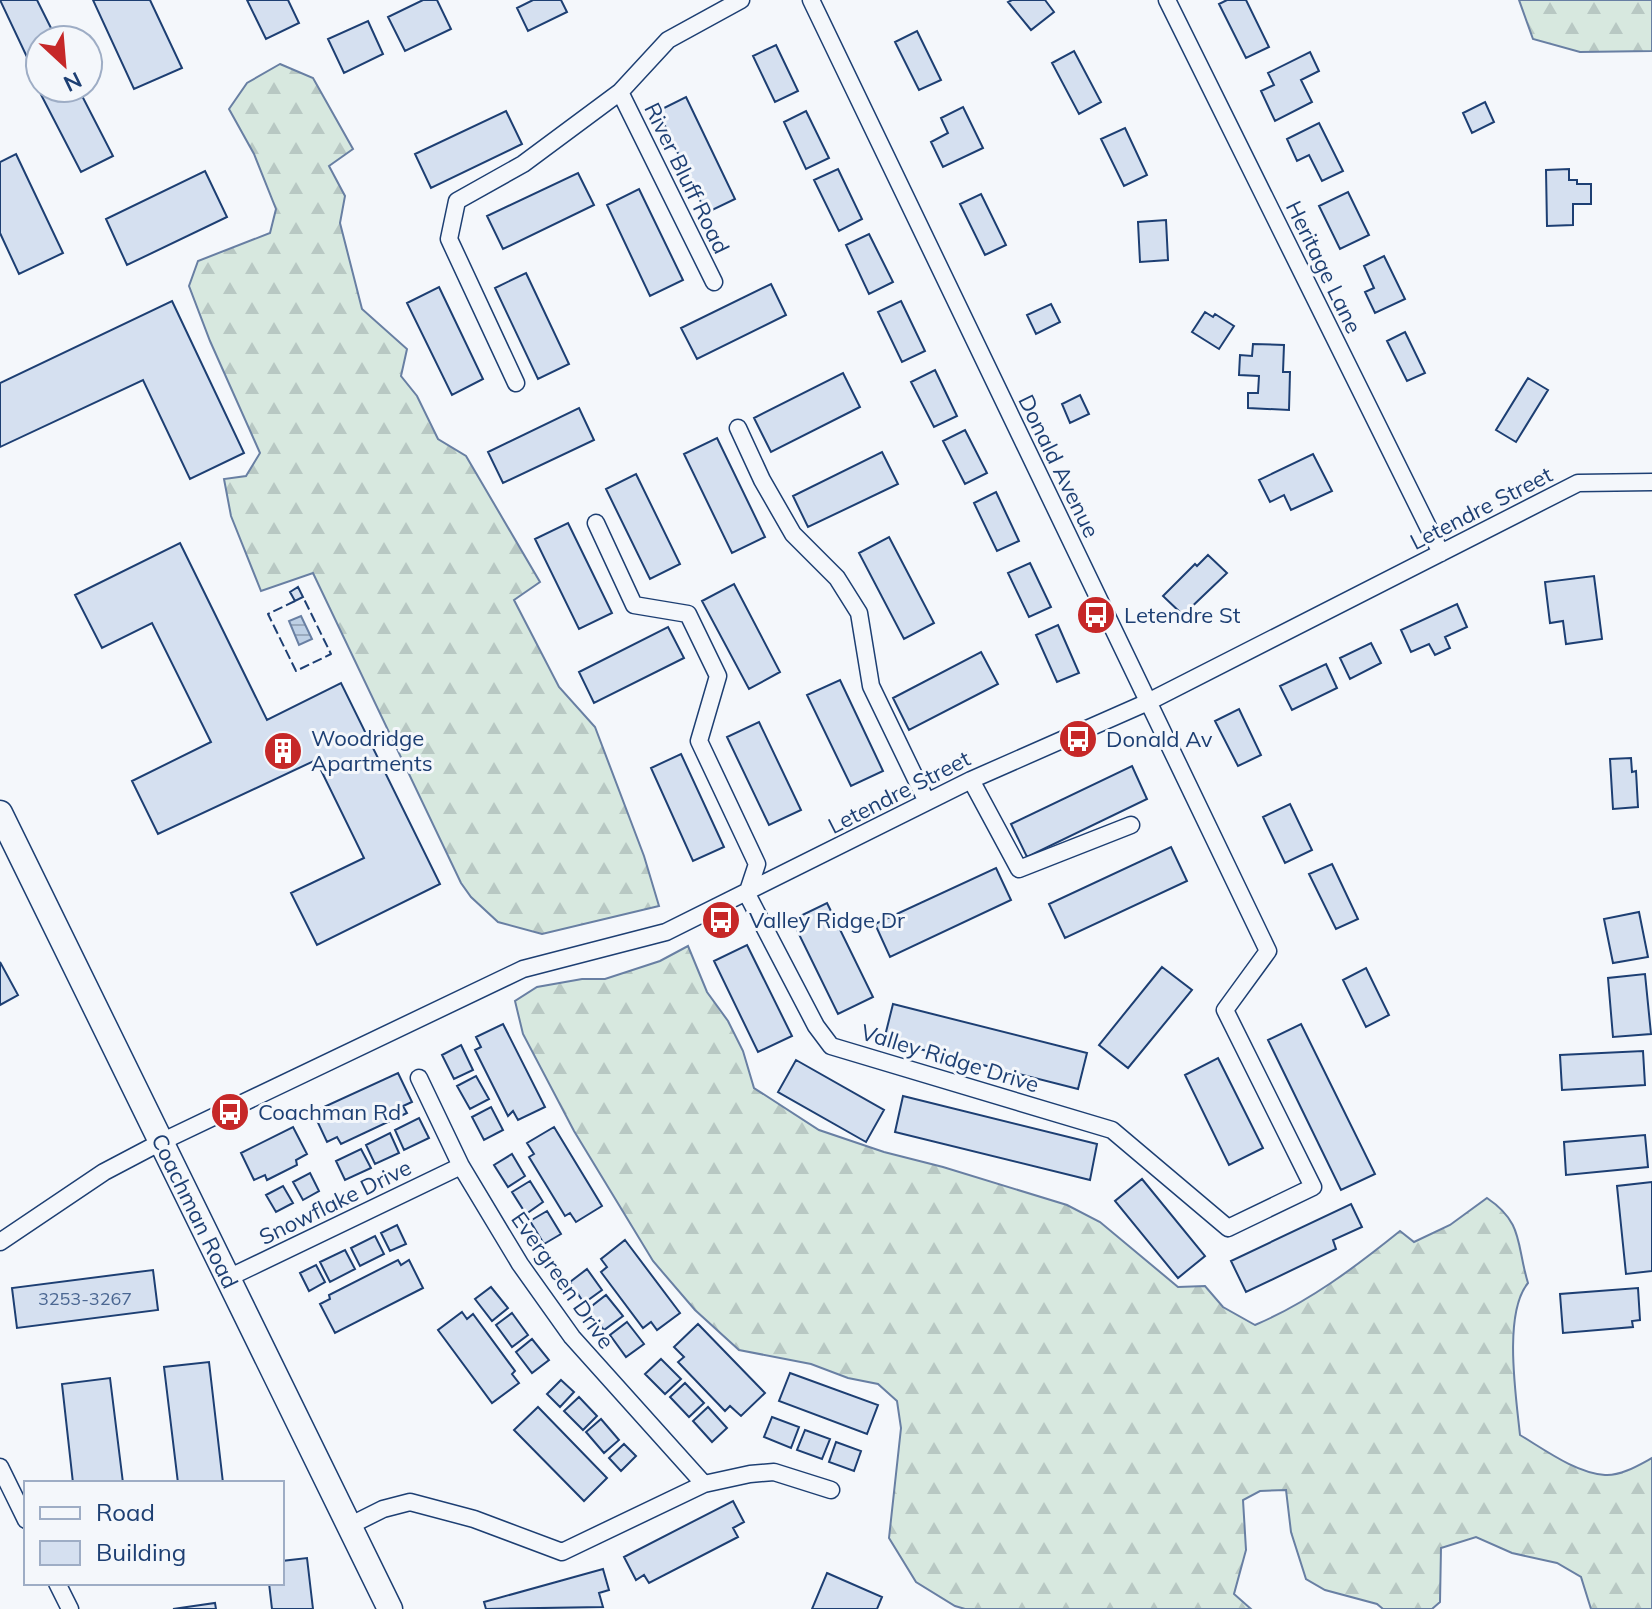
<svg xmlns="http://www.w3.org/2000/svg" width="1652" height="1609" font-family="Mulish,sans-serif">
	<defs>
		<pattern id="forest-firs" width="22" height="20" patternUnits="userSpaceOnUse" patternTransform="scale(2)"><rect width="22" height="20" fill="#d7e8df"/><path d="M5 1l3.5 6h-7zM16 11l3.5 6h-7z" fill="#b8c8c3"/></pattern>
		<pattern id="water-rules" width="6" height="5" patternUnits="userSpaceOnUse" patternTransform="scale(2)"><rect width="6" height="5" fill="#bed0e5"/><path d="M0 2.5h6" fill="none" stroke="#9aaabe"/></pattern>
	</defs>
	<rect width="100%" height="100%" fill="#f4f7fb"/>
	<!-- forest -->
	<path fill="url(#forest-firs)" stroke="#687fa3" stroke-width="2" d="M1519,0H1652V51L1580,52L1533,39Z
		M280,64L313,78L353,149L329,166L345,196L340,223L362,309L407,349L401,376L417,396L438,439L466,456L540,582L514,600L559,687L595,727L644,856L659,906L542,934L498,922L471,897L461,883L313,573L261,591L231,516L224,479L246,476L260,453L210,341L189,286L198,261L270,233L276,209L254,154L229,109L247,83Z
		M688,946L707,992L728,1021L743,1051L754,1088L819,1130L884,1152L943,1167L1067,1205L1100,1222L1178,1287L1205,1286L1223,1307L1255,1325C1309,1302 1354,1268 1400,1231L1414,1242L1450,1225L1487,1198C1524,1223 1516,1244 1528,1283C1503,1313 1516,1396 1520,1435C1545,1450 1576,1473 1605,1475C1621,1476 1639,1465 1652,1458V1609H1591L1581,1577L1557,1563L1512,1553L1476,1537L1441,1548L1440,1602L1432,1609H1383L1377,1604L1325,1590L1306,1579L1291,1532L1286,1490L1260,1491L1243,1500L1246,1550L1234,1594L1251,1609H965L955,1606L916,1582L889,1538L901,1428L897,1401L878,1384L848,1378L811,1364L739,1350L695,1310L653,1261L574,1131L523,1034L515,1001L537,987L582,979H605L660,961Z"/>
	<!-- water -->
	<path fill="url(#water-rules)" stroke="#687fa3" stroke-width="2" d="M301,616L312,639L299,645L289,621Z"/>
	<!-- building -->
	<path fill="#d5e0f0" stroke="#1d3f73" stroke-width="2" d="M0,0H37L57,40H40V71L35,74Z
		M93,0H150L182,68L134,89Z
		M247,0H288L299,23L266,39Z
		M423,0H437L451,29L405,51L388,17Z
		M533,0H561L567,12L528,31L517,8Z
		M1012,0H1045L1054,12L1031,30L1008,2Z
		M1227,0H1246L1269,47L1246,58L1219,4Z
		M368,21L383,54L344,73L328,39Z
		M917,31L941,80L919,90L895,42Z
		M776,45L798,91L775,102L753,56Z
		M1074,51L1101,102L1079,114L1052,63Z
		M1310,52L1319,71L1301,80L1312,102L1275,121L1261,91L1274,85L1268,73Z
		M40,81V88H78L113,156L81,172L35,83Z
		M686,97L735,199L706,213L658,111Z
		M1485,102L1494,122L1472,133L1463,113Z
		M963,107L983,148L943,167L931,142L948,133L941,118Z
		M506,111L522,144L431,188L415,154Z
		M806,111L829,158L806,169L784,122Z
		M1319,123L1343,171L1322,181L1309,155L1297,161L1287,139Z
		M1125,128L1147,175L1124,186L1101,139Z
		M16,154L63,253L19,274L0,233V162Z
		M838,169L862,219L839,231L814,180Z
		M1569,169V180H1577V184H1591V204H1573V225L1547,226L1546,170Z
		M205,171L227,217L127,265L106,219Z
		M578,173L594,205L503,249L487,216Z
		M639,189L683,280L650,296L607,205Z
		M1348,192L1369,235L1340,249L1319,206Z
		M981,194L1006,245L985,255L960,204Z
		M1166,220L1168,260L1140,262L1138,222Z
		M869,234L893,282L869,294L846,245Z
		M1384,256L1405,299L1375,313L1365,292L1374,288L1364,266Z
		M526,273L569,364L538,379L495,288Z
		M771,284L786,315L697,359L681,328Z
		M439,287L483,379L452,395L407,303Z
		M172,301L244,453L190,479L143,380L0,447V383Z
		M901,301L925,351L902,362L878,312Z
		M1051,304L1060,322L1036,334L1027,315Z
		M1205,312L1213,317L1215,314L1234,326L1219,349L1192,332Z
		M1405,332L1425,373L1407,381L1387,341Z
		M1253,344L1284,345L1283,372H1290L1289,410L1248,408V393H1258L1259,376L1239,375L1240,355L1252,356Z
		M935,370L957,416L934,427L911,382Z
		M843,373L860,407L771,452L754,418Z
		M1528,378L1548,390L1516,442L1496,430Z
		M1080,395L1089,414L1070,423L1062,404Z
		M579,408L594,440L503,483L488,452Z
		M965,430L987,473L965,484L943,441Z
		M717,438L765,537L732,553L684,454Z
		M882,452L898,484L808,527L793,496Z
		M1313,454L1332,491L1291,510L1284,495L1270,502L1259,480Z
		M636,474L680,564L650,579L606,489Z
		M996,492L1019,541L997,551L974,503Z
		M568,523L612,613L579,629L535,539Z
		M889,537L934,623L904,639L859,553Z
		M180,543L267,720L341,683L440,884L317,945L291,893L364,858L316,760L158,834L132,781L211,742L152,623L102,648L75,595Z
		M1208,555L1227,573L1183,615L1163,596L1195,564L1197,566Z
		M1030,563L1051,607L1029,617L1008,573Z
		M1594,576L1602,639L1566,644L1563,621L1550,623L1545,582Z
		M734,584L780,672L749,689L702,601Z
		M298,587L303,597L295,601L290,592Z
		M1457,604L1467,627L1445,637L1450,648L1435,655L1429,644L1411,652L1401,630Z
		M1058,625L1079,673L1057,682L1036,635Z
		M668,627L684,658L594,703L579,672Z
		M1371,643L1381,663L1350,679L1340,658Z
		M981,652L998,684L909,730L893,698Z
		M1326,664L1337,688L1292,710L1280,686Z
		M840,680L883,771L851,786L807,695Z
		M1239,709L1261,755L1238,766L1215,721Z
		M759,722L801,810L769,825L727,737Z
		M681,754L724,847L693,861L651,768Z
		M1631,758L1632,772L1636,771L1638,807L1613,809L1610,759Z
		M1132,766L1147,799L1027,857L1011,824Z
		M1290,804L1312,850L1285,863L1263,817Z
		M1171,847L1187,881L1065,938L1049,904Z
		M1332,864L1358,919L1336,929L1309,874Z
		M996,868L1011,900L890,957L875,924Z
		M827,903L873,997L838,1014L792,920Z
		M1639,912L1648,957L1613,963L1604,919Z
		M747,945L792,1036L758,1052L714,961Z
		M0,962L18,995L0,1005Z
		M1162,967L1192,990L1128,1068L1099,1045Z
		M1366,968L1389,1015L1366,1027L1343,980Z
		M1645,974L1651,1034L1613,1037L1608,978Z
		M893,1004L1087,1053L1078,1089L884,1040Z
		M503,1024L545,1107L518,1120L513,1111L508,1116L475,1050L481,1047L476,1037Z
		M1301,1024L1375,1174L1341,1190L1268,1040Z
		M461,1045L473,1070L454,1079L442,1055Z
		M1643,1051L1645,1085L1562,1090L1560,1055Z
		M1218,1058L1263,1148L1229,1165L1185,1075Z
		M796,1060L884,1110L866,1142L778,1092Z
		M398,1073L412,1102L403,1106L407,1113L341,1144L337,1137L327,1142L313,1112Z
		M476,1076L489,1099L470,1109L457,1086Z
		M903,1096L1097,1144L1090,1180L895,1132Z
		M491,1107L503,1130L484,1140L472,1117Z
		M419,1118L429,1138L404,1150L395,1130Z
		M293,1127L307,1154L296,1160L297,1165L267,1180L265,1175L254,1180L241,1153Z
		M554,1127L602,1206L576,1222L570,1213L565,1216L529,1157L534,1154L527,1143Z
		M390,1133L399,1153L375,1164L366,1145Z
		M1645,1135L1648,1167L1566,1175L1564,1142Z
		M361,1149L371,1168L345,1180L336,1161Z
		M512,1154L525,1176L508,1187L494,1165Z
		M310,1173L319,1191L303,1200L293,1182Z
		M1142,1179L1205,1256L1178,1278L1115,1201Z
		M530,1181L543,1202L526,1214L512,1192Z
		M1652,1182V1271L1626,1274L1617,1186Z
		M283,1186L293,1203L276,1212L266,1195Z
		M1351,1204L1362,1227L1333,1240L1336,1249L1246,1292L1231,1261Z
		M547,1211L561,1234L544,1244L530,1221Z
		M397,1225L406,1244L390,1251L381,1233Z
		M375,1236L384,1254L360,1266L351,1248Z
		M625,1240L680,1313L657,1330L651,1322L643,1328L601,1272L607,1267L601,1259Z
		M345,1250L355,1269L330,1282L320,1262Z
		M398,1260L401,1265L409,1260L423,1288L335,1333L320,1304L330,1299L329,1295Z
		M316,1265L325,1282L309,1291L300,1273Z
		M587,1269L602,1290L584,1303L570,1282Z
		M153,1270L158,1310L17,1328L12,1288Z
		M491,1287L508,1308L492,1321L475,1299Z
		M1638,1288L1640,1320L1632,1321L1633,1327L1563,1333L1560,1294Z
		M606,1295L623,1316L604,1330L588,1309Z
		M462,1312L467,1319L473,1314L515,1371L512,1374L519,1383L492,1403L438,1330Z
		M512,1313L528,1335L512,1347L496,1325Z
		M627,1322L644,1344L626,1357L610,1335Z
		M698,1324L765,1393L741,1416L730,1406L725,1411L678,1362L684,1357L674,1347Z
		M532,1339L549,1360L532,1373L516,1352Z
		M661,1359L681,1379L665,1394L645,1374Z
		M209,1362L223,1483H178L164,1367Z
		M790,1373L878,1405L867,1434L779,1401Z
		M110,1378L123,1483H73L62,1384Z
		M561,1380L574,1392L560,1407L547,1394Z
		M685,1383L704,1403L689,1417L670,1397Z
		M579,1397L597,1416L583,1430L564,1411Z
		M538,1407L607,1478L584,1501L514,1430Z
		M708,1407L727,1428L712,1442L693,1421Z
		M772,1417L799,1427L791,1448L764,1437Z
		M601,1419L619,1440L604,1453L586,1432Z
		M805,1430L830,1439L822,1459L797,1450Z
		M836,1442L861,1451L854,1471L829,1462Z
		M624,1444L636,1456L621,1471L609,1458Z
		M733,1501L744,1522L733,1528L738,1537L649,1583L644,1575L636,1580L624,1557Z
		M307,1558L313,1609H272L269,1583H282V1561Z
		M603,1569L609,1590L599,1593L603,1607L486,1609L484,1602Z
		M827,1573L882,1597L877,1609H812Z
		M215,1603L216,1609H173Z"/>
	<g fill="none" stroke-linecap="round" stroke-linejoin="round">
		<defs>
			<path id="street" d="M1167,0L1441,553
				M620,92L714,282
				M516,383L449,239L457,201L523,164L620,92L668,40L741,0
				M738,428L762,480L793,534L837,578L859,613L871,686L927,802
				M596,523L634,605L688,614L718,676L699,741L757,864L747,894L816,1026L831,1046L1112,1130L1228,1228L1313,1187L1225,1010L1268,951L811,0
				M971,780L1019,869L1131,825
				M419,1078L461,1166L520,1264L572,1337L704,1484
				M0,1242L104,1172L161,1142L523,969L666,932L971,780L1148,702L1578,483L1652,482
				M228,1278L461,1166
				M0,1467L26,1520
				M349,1526L383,1509L410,1502L474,1519L562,1552L704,1484L750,1474L774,1472L831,1490
				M57,1583L70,1609"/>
			<path id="secondary" d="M0,813L390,1609"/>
		</defs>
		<!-- street casing -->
		<use href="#street" stroke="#1d3f73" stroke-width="19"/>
		<!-- secondary casing -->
		<use href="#secondary" stroke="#1d3f73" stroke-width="27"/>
		<!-- street -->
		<use href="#street" stroke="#f4f7fb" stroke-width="16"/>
		<!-- secondary -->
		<use href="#secondary" stroke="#f4f7fb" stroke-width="24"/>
		<!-- fence -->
		<path stroke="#1d3f73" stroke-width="2" stroke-dasharray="10 4" stroke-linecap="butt" d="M295,601L268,614L296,671L331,654L303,597"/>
	</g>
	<!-- icons -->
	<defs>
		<symbol id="bus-disc" viewBox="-11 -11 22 22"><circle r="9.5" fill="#c62828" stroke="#f4f7fb"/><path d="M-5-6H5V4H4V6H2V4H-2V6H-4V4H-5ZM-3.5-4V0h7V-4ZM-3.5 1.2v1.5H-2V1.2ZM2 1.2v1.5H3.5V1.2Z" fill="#fff"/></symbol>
		<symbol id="building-disc" viewBox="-11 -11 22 22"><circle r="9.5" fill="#c62828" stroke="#f4f7fb"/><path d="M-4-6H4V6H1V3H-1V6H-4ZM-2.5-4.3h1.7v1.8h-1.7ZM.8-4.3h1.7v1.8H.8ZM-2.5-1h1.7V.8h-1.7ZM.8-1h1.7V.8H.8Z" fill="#fff"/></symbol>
	</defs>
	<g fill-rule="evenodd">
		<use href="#bus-disc" x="1074" y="593" width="44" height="44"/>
		<use href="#bus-disc" x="1056" y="717" width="44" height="44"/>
		<use href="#building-disc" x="261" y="729" width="44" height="44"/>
		<use href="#bus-disc" x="699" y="898" width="44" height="44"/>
		<use href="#bus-disc" x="208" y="1090" width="44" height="44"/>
	</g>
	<g text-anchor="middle" stroke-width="6" stroke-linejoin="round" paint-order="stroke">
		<!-- number labels -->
		<g font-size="18" fill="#4b6792">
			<text x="85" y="1305">3253-3267</text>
		</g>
		<!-- street labels -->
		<g font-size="22" fill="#1d3f73" stroke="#f4f7fb">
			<text transform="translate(687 178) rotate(64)" y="8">River Bluff Road</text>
			<text transform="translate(1324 267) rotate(64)" y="8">Heritage Lane</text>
			<text transform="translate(1059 466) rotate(64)" y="8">Donald Avenue</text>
			<text transform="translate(1481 508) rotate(-27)" y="8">Letendre Street</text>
			<text transform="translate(899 792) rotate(-27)" y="8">Letendre Street</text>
			<text transform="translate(950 1058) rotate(17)" y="8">Valley Ridge Drive</text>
			<text transform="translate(335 1202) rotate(-26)" y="8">Snowflake Drive</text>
			<text transform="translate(195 1211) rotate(64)" y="8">Coachman Road</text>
			<text transform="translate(563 1280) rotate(55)" y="8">Evergreen Drive</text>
		</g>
		<!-- poi labels -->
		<g font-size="22" fill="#1d3f73" stroke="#f4f7fb" text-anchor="start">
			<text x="1124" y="623">Letendre St</text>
			<text x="311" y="746">Woodridge<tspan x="311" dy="25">Apartments</tspan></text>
			<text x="1106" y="747">Donald Av</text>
			<text x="749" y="928">Valley Ridge Dr</text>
			<text x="258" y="1120">Coachman Rd</text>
		</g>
	</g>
	<!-- legend -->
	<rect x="24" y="1481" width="260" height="104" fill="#f4f7fb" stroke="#9eadc5" stroke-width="2"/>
	<rect x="40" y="1507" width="40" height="12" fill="#f4f7fb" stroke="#9eadc5" stroke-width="2"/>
	<text x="96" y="1521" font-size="24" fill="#1d3f73">Road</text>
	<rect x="40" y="1541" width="40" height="24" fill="#d5e0f0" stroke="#9eadc5" stroke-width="2"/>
	<text x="96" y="1561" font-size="24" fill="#1d3f73">Building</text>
	<!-- north arrow -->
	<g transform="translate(64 64) rotate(154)"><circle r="38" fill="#f4f7fb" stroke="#9eadc5" stroke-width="2"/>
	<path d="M0-6L14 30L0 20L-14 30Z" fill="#c62828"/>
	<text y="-12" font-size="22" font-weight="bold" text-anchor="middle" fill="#1d3f73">N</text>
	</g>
</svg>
